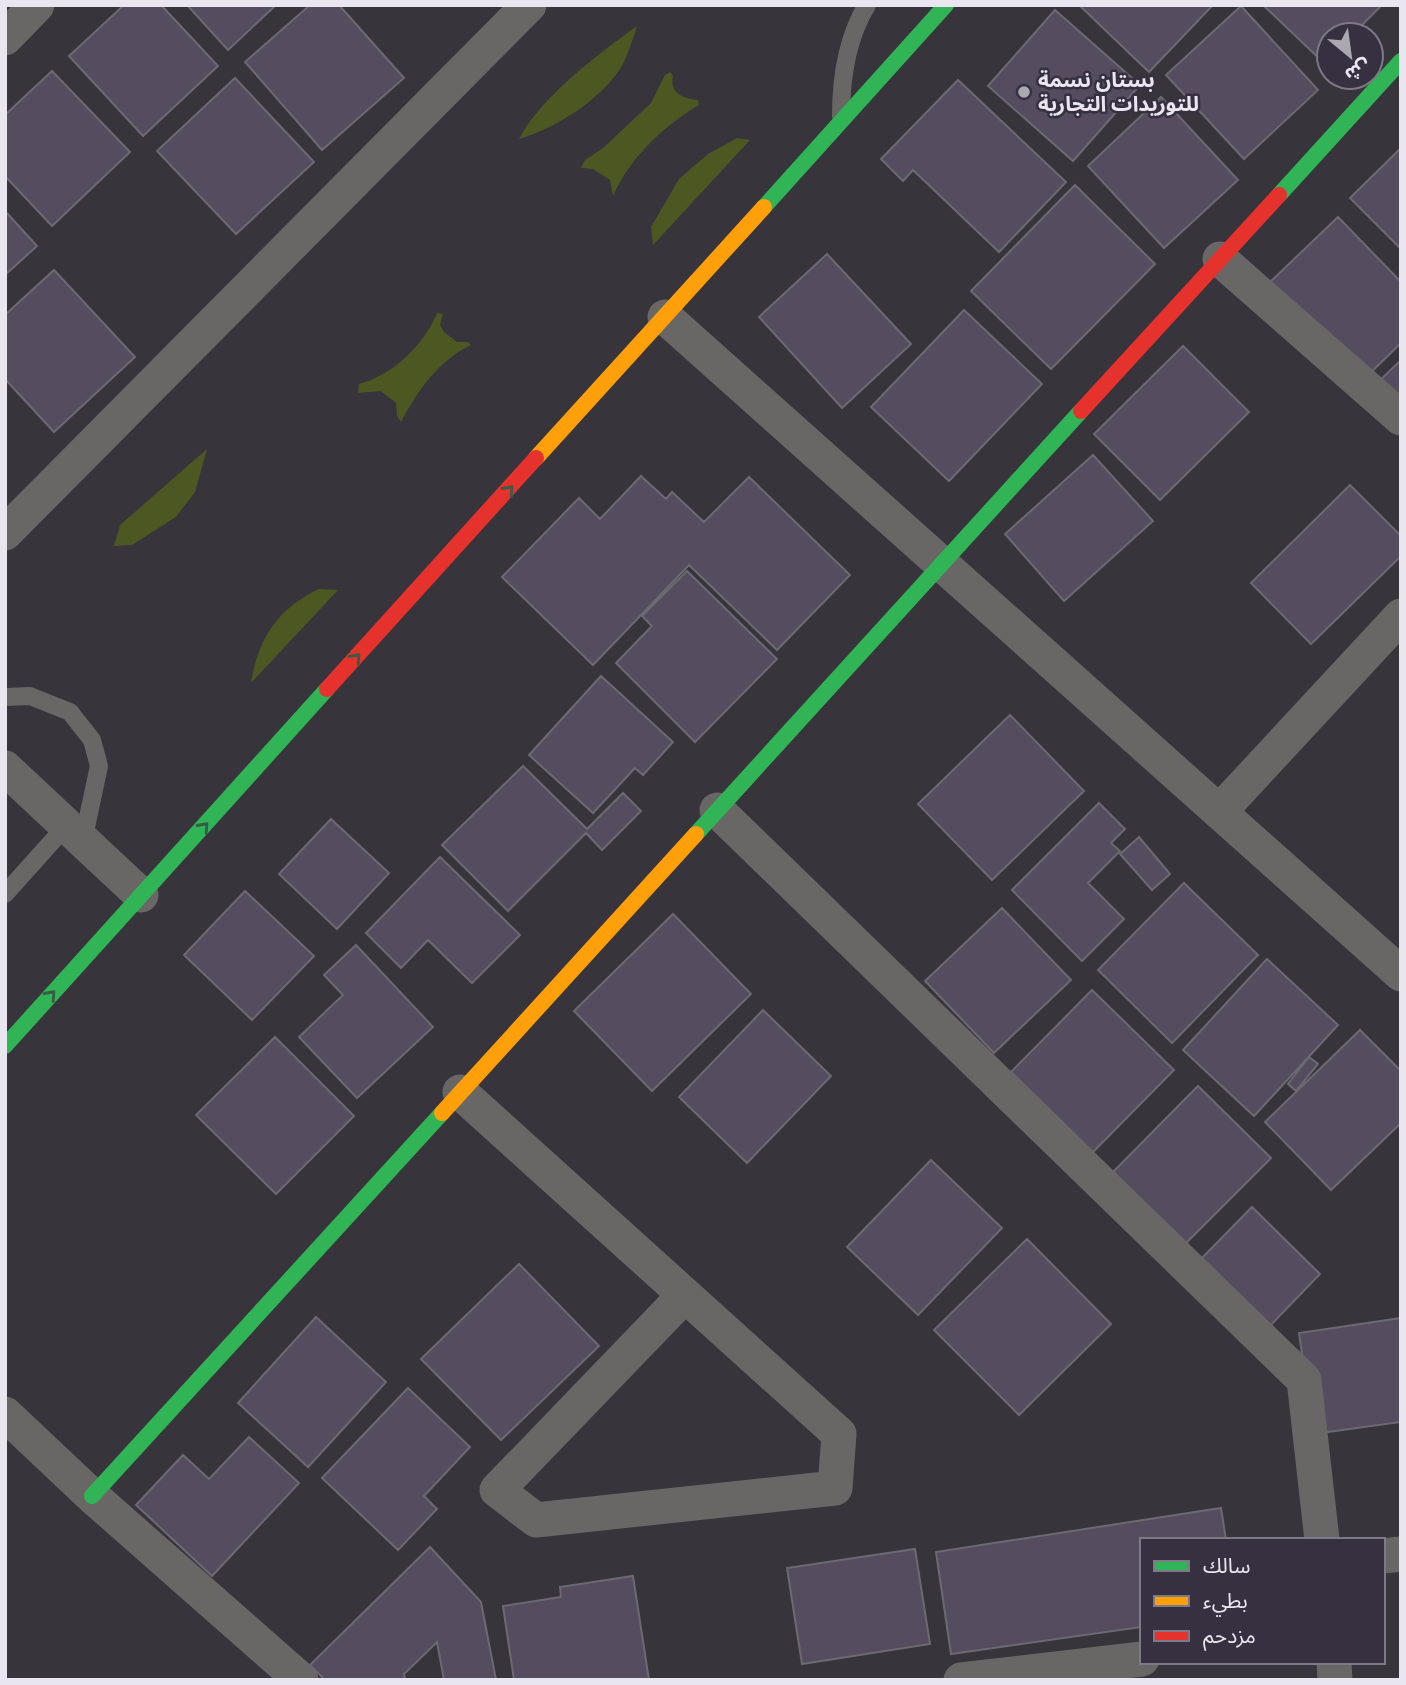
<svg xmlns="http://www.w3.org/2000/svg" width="1406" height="1685" font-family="'Fira Sans','Noto Sans Arabic',sans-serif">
	<rect width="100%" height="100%" fill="#37343c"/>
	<!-- green -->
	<path fill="#4d5722" d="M637,26C633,38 629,51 624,62C605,98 556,128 519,139C539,99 600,52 637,26Z
		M670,72L673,76C669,93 684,99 698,100L699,105C663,126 630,158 613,196L610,180L593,169L581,168L585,160L603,148L651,103L665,75Z
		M737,138L750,140L653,245L651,227L679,179L708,154Z
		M437,313L443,314L440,325L444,332L457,342H468L471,345C438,361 418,390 401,422L397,416L396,403L381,391L358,393L359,384C393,375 424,345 437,313Z
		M207,449L195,492L176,517L132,545L114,546L120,525Z
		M319,589L338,590L251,683C258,639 278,608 319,589Z"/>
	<!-- building -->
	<path fill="#554c5f" stroke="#6c6971" stroke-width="2" d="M124,5H161L218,66L143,136L69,56Z
		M187,5H276L228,50Z
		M310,5H339L404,78L322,150L245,62Z
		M1079,5H1213L1149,72Z
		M1263,5H1382L1352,35H1329V58L1324,63Z
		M1241,6L1318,90L1244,159L1166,75Z
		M1055,10L1140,85L1073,161L988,86Z
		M52,71L130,152L52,226L5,176V115Z
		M235,78L314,162L236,234L157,151Z
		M958,80L1066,182L999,252L913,170L903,181L881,159Z
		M1161,97L1238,180L1164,248L1088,166Z
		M1401,148V249L1350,198Z
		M1075,185L1155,264L1051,369L971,291Z
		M5,211L37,246L5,275Z
		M1338,217L1401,282V343L1361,382L1267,285Z
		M827,254L911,344L842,408L759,317Z
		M54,270L135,357L54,432L5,379V315Z
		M964,310L1042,384L949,481L871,407Z
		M1183,346L1249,412L1160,500L1094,434Z
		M1401,360V406L1378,382Z
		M1093,455L1153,521L1064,601L1005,534Z
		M641,476L666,499L672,492L704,522L749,477L850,575L777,650L689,565L593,665L502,577L579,498L600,519Z
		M1350,485L1401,536V556L1311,644L1251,583Z
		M687,571L777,659L695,742L616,663L652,626L642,616Z
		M601,676L673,742L643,775L635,768L593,813L529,755Z
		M1010,715L1084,791L992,880L918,804Z
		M523,766L587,829L623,793L641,811L602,850L586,833L508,911L442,845Z
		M1099,803L1125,829L1111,843L1120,851L1088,883L1124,919L1082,961L1012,890Z
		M331,819L389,873L337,929L279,874Z
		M1139,837L1170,874L1152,890L1120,854Z
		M440,857L520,935L472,983L428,940L401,968L366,933Z
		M1184,883L1258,955L1172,1043L1098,970Z
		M245,891L314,956L252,1020L184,955Z
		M1002,908L1071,980L994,1053L925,981Z
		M673,914L751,994L652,1091L574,1011Z
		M356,945L433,1027L357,1098L299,1037L343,995L324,975Z
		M1267,959L1338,1025L1254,1116L1183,1050Z
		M1092,990L1174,1070L1093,1152L1011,1072Z
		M763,1010L831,1076L747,1163L679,1097Z
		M1360,1030L1401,1071V1123L1331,1190L1265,1122Z
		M275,1037L354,1116L276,1194L196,1115Z
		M1309,1057L1318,1064L1296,1091L1288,1084Z
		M1198,1086L1271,1158L1180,1249L1108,1177Z
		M931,1160L1002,1228L918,1315L847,1247Z
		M1252,1207L1320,1274L1267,1329L1198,1262Z
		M1027,1239L1111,1324L1019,1415L934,1330Z
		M519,1264L599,1346L501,1440L421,1359Z
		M316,1317L386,1382L308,1467L238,1403Z
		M1401,1318V1422L1313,1434L1299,1333Z
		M408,1388L470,1447L424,1496L437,1509L398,1550L322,1478Z
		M249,1437L299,1483L212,1576L136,1505L183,1455L209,1479Z
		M1221,1508L1226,1540H1142V1627L951,1654L936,1552Z
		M430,1547L481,1602L496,1680H444L437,1642L404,1674L405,1680H325L310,1665Z
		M915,1549L930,1644L802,1664L787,1568Z
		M633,1576L649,1680H514L503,1606L561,1597L560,1587Z"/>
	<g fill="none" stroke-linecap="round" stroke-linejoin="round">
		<!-- lane -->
		<path stroke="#696766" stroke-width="18" d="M841,116C841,78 847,38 867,5
			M5,697L30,696L70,712L92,740L99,766L83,841
			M5,894L66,826"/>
		<!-- street -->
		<path stroke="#696766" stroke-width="35" d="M5,38L37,5
			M1220,259L1401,418
			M665,317L1401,974
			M5,533L529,5
			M5,768L141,895
			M717,810L1304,1380L1322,1540
			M1219,812L1401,616
			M460,1092L839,1434L835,1488L536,1520L497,1490L685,1295
			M5,1414L92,1496L301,1680
			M1383,1556L1401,1554
			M1334,1662L1335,1680
			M961,1680L1142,1659"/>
		<!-- fast -->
		<path stroke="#30b455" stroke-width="16" d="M1279,195L1401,61
			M764,207L946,5
			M696,834L1081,411
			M5,1046L327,689
			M92,1496L442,1113"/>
		<!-- slow -->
		<path stroke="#ff9f0a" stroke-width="16" d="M536,458L764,207
			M442,1113L696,834"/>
		<!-- jam -->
		<path stroke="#e5322d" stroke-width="16" d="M1081,411L1279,195
			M327,689L536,458"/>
	</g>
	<!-- one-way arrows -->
	<defs><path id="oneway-chevron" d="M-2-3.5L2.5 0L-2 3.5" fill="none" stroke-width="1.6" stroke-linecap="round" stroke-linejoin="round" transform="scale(1.75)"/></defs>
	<g stroke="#345e47">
		<use href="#oneway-chevron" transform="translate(509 490) rotate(-48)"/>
		<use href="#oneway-chevron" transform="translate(356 658) rotate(-48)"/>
		<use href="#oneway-chevron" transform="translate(204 827) rotate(-48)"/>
		<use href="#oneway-chevron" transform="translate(51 995) rotate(-48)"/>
	</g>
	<!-- markers -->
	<circle fill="#aba8b1" stroke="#363040" stroke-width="2.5" cx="1024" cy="92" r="7"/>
	<g text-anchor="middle" stroke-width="5" stroke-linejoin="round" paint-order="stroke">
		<!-- poi labels -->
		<g font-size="21" font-weight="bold" fill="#eae6f0" stroke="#363040" text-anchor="start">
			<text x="1038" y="87">بستان نسمة<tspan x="1038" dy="24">للتوريدات التجارية</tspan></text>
		</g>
	</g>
	<!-- border -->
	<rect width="1406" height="1685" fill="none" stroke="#eae6f0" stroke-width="14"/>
	<!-- legend -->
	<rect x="1140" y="1538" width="245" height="126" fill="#363040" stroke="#7e7986" stroke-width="2"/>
	<rect x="1154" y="1561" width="35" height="10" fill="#30b455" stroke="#7e7986" stroke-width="2"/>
	<text x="1203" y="1573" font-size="21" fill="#eae6f0">سالك</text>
	<rect x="1154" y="1596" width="35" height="10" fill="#ff9f0a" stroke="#7e7986" stroke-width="2"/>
	<text x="1203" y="1608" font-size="21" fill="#eae6f0">بطيء</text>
	<rect x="1154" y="1631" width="35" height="10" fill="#e5322d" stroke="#7e7986" stroke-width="2"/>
	<text x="1203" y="1643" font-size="21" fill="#eae6f0">مزدحم</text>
	<!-- north arrow -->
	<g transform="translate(1350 56) rotate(151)"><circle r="33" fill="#363040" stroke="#7e7986" stroke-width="2"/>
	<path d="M0-5L12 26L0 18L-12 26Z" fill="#aba8b1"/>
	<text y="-10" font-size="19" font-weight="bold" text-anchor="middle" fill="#eae6f0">ش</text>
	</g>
</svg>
